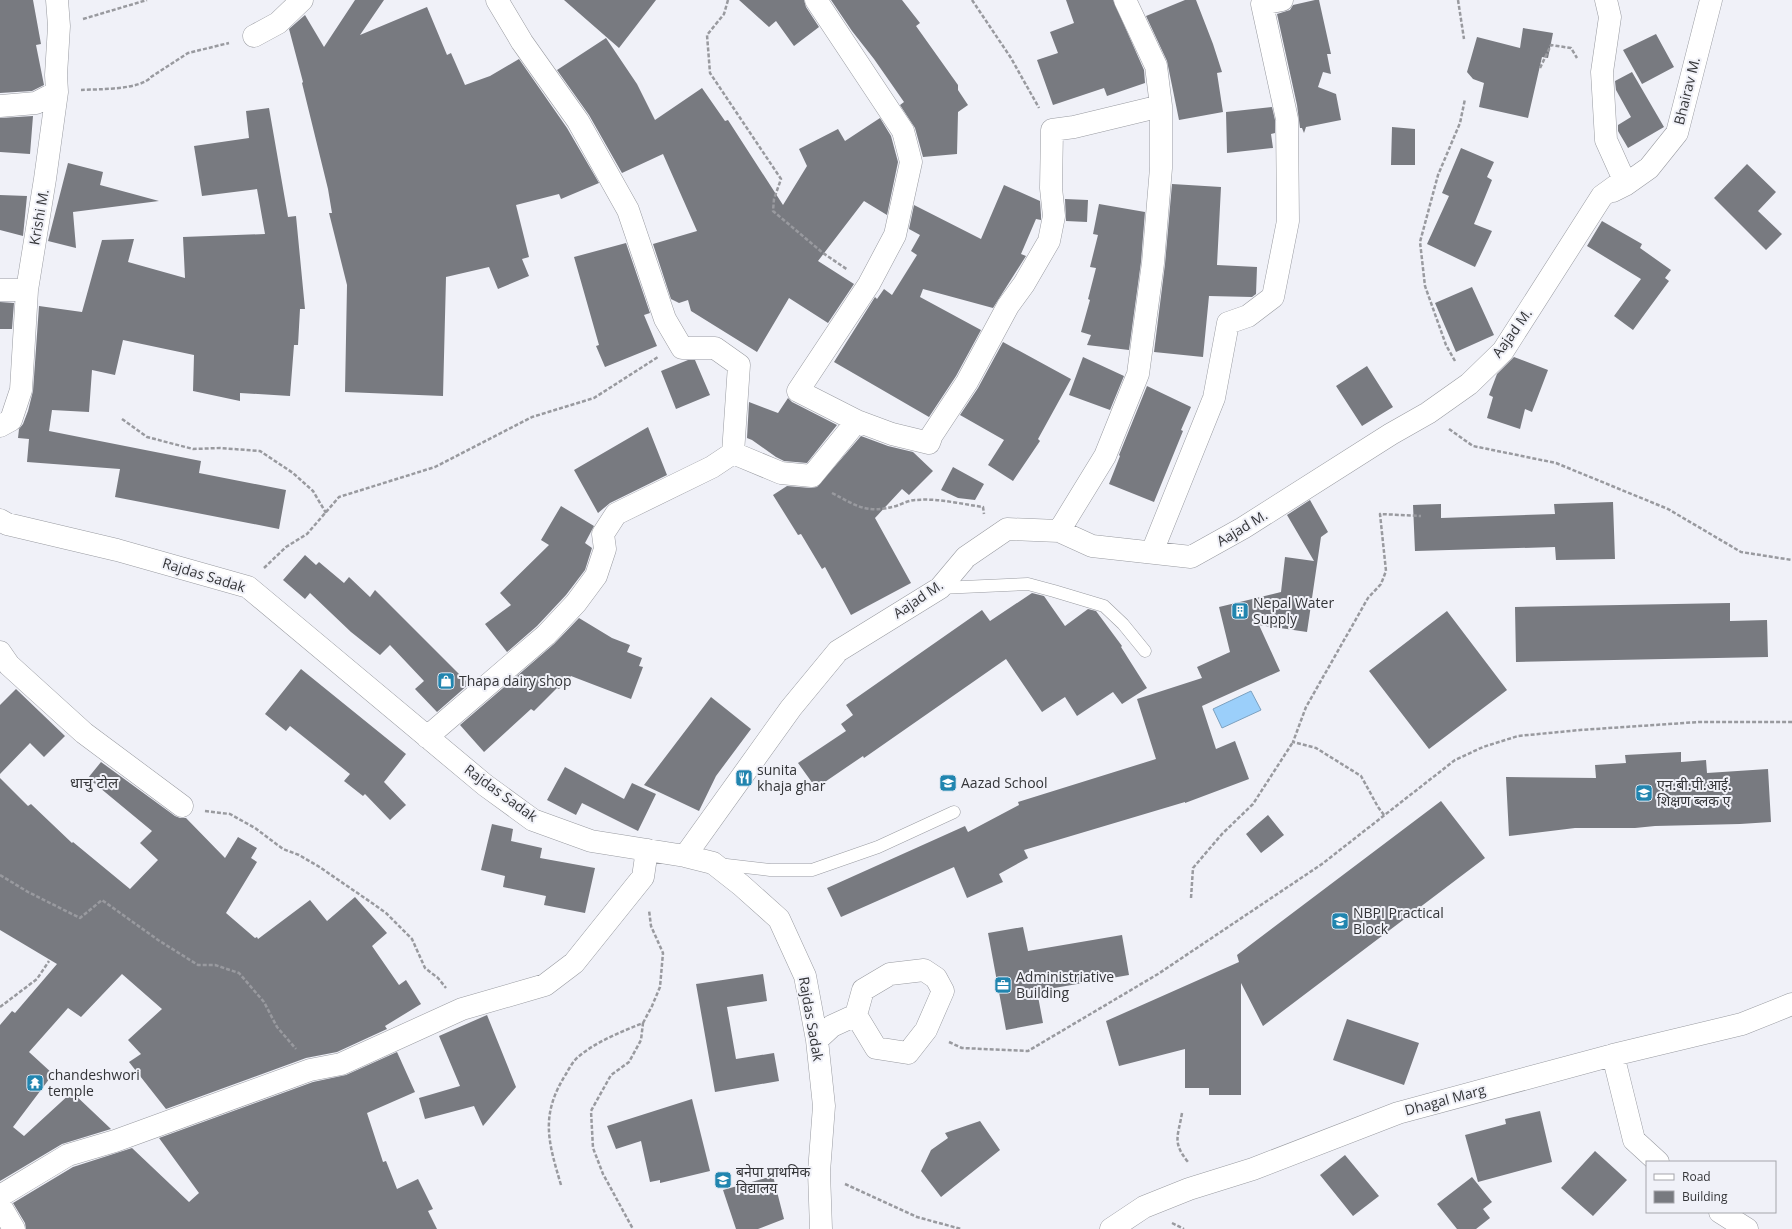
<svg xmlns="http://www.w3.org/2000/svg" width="1792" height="1229" font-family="'Open Sans','Noto Sans Devanagari',sans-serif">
	<rect width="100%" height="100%" fill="#f0f1f8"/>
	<!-- water -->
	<path fill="#9bcffa" stroke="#7ca1c0" d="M1251,691L1261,710L1222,728L1213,709Z"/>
	<!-- building -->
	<path fill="#787a80" d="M0,0H33L41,44L36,45L44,85L32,91L0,93Z
		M355,0H384L360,35L427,7L447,55L451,53L465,85L490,76L519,59L567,128L599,183L561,199L559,194L516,205L529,257L522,259L529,276L498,289L489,267L446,277L443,396L345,392L347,285L329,213H332L328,189L302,83L303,82L289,29L305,15L324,47Z
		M564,0H656L619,48Z
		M739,0H804L806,7L819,27L794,46L776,21L769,27Z
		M831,0H902L920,23L916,26L958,85V90L968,105L958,112L957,154L923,157L915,128L900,105L904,102L874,59L852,31Z
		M1066,0H1113L1144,70L1145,83L1107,96L1104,88L1053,105L1037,60L1058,53L1050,32L1074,23Z
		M1185,0H1196L1213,44L1222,72L1217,73L1223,112L1179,120L1167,61L1146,16Z
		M1315,0H1319L1331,54H1327L1331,74L1323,72L1318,87L1336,94L1341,120L1306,127L1304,133L1302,128H1300L1297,105L1277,14L1290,10L1293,5Z
		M1523,28L1553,33L1548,58L1542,57L1528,118L1479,107L1484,83L1473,79L1467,72L1477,37L1520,48Z
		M1656,34L1674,67L1642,84L1623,50Z
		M606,38L637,84L655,120L702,88L725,121L728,120L783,205L807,166L799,149L838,129L845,141L880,118L891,136L898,162L887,215L864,201L818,261L854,284L828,323L789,298L757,352L691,311L688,300L679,303L671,299L653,244L697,231L663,154L622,173L589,115L557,70Z
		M1632,72L1664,127L1628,148L1618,131V125L1631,117L1616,90L1615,81Z
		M1272,107L1275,120V133L1271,134L1273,148L1227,153L1226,112Z
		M269,108L288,217L296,216L305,309H300L298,345H294L290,396L240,393V401L193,391L194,355L123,340L115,375L92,370L89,412L52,410L49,431L201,461L199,473L286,490L279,529L115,497L120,469L27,462L29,439L18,438L19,429L23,424L28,411L33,391L39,306L82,312L102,240L134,239L128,262L185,278L183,237L265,234L257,189L202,196L194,146L249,138L246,111Z
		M33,116L30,154L0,152V118Z
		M1392,127L1415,129V165H1391Z
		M1461,148L1494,162L1487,177L1492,180L1474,224L1492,231L1475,267L1427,244L1449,196L1442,193Z
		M68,163L103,172L100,185L159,201L73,212L76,248L48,241Z
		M1747,164L1776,192L1758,211L1782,234L1766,250L1714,198Z
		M1172,184L1221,187L1217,265L1257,267L1256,294L1252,297L1209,296L1203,357L1154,352L1165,264Z
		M1004,185L1040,201L1041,215V220L1036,219L1021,254L1026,256L993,308L923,289L920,297L981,330L956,376L929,417L834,362L875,297L877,299L884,289L892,295L917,255L911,251L920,235L909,229L914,205L981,239Z
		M0,195L27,196L23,236L0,230Z
		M1065,199L1088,200L1087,222L1066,221Z
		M1099,204L1145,212L1141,262L1129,350L1087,345L1091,335L1081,332L1090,300L1088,299L1096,268L1090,267L1098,235L1093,234Z
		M1602,221L1642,244L1640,248L1671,270L1665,278L1669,281L1633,330L1614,316L1641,279L1587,246Z
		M626,243L650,313L644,315L657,346L605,367L596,346L599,345L574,257Z
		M1472,287L1494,335L1456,352L1435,303Z
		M0,302L14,303L12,329H0Z
		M1003,342L1071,379L1038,439L1040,441L1013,481L988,465L1004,440L960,415L978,388Z
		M1083,357L1124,376L1110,410L1069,395Z
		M1514,357L1548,370L1532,412L1525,409L1520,429L1487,418L1493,397L1489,395L1497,374Z
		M688,360H695L710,395L676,409L661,371Z
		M1367,366L1393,407L1362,426L1336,386Z
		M1147,386L1191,407L1181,430L1183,431L1154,502L1109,484L1120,456L1119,455Z
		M788,398L792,402L837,425L807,463L784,461L776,457L752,440L747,438L749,402L778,413Z
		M648,427L667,475L610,503L598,513L574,470Z
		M861,436L888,446L913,452L933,471L909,495L902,489L875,518L911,583L851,615L825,567L822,569L801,534L798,535L773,495L787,486L811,488L817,487Z
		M953,467L984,484L975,500L958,498L941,490Z
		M1310,500L1328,532L1321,537L1307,632L1259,625L1280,671L1202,706L1216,749L1235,741L1249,779L1185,803V802L1024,850L1028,858L999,874L1003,882L967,898L954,867L841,917L827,888L965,826L968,832L1019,805L1018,802L1156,759L1137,699L1202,678L1197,667L1230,652L1219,607L1281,592L1285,557L1314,561L1287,515Z
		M1613,502L1615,559L1556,560L1555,547L1415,551L1413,505L1441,504V518L1555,514L1554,504Z
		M561,506L594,526L585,543L592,548L585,570L566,595L537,626L507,652L485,624L511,605L500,593L549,545L541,540Z
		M305,555L316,565L319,562L344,583L349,577L370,597L375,590L469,684L437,712L415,689L424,681L390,645L380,655L351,632L310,593L305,599L283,580Z
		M1032,593L1044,596L1065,626L1088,609L1096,611L1122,646L1121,647L1147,688L1122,704L1113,692L1077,716L1065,697L1042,712L1006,659L864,758L863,756L816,788L798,763L846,731L841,724L853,715L846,705L982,610L990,621Z
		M1730,603V621L1767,620L1768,657L1516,662L1515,607Z
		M1447,611L1507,690L1429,749L1369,671Z
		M579,618L612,638L630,645L627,652L642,658L639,666L643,667L631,699L571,676L559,689L557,688L534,711L531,709L484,752L460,725L554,644Z
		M301,669L406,754L384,782L406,805L390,820L365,794L363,796L344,781L350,774L290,726L286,731L265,714Z
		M16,689L65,736L44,757L30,743L0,774V705Z
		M711,697L751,729L716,776L699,811L644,785Z
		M1681,752V762L1706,760L1707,773L1768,769L1771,822L1740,824L1655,826L1635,828H1575L1509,836L1506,777L1596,778L1595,765L1626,763L1625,755Z
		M101,762L175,816L180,818H186L225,858L238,837L257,848L251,858L257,862L226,913L255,938L257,937L258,939L310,900L327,921L355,897L387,933L372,946L399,985L406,980L421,1004L385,1026L387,1029L337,1052L306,1058L166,1109L129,1062L141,1054L128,1040L162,1009L122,974L81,1017L68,1008L29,1052L53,1074L13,1127L24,1136L72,1092L111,1129L62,1144L0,1181V1025L12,1011L15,1013L57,964L0,930V778L28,806L31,804L72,843L73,842L130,889L158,860L140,843L152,831L88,778Z
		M565,767L624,799L632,783L656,794L638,831L582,803L576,815L547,800Z
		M1441,801L1485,858L1263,1026L1241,983V1095H1209V1088H1185V1049L1119,1066L1106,1021L1239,962L1237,955Z
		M1268,815L1284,835L1261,853L1246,834Z
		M492,824L513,829L511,841L542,848L540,858L595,868L585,913L544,905L546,896L503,887L505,876L481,870Z
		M1023,927L1028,951L1122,935L1129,975L1037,991L1043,1023L1006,1030L988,933Z
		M763,974L767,1001L727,1007L736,1059L774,1053L779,1081L715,1092L696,984Z
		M487,1015L516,1087L483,1126L474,1106L425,1119L419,1098L460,1086L439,1036Z
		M1347,1019L1419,1043L1404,1085L1333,1060Z
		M397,1052L415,1092L367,1113L383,1162L386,1161L397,1189L418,1179L433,1209L428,1211L437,1229H26L25,1223L13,1203L73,1167L132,1148L189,1202L199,1193L159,1138L313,1082L346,1075Z
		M692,1099L710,1171L660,1183V1180L650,1182L641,1141L616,1149L607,1126Z
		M1540,1111L1552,1162L1478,1182L1465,1135L1506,1124L1505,1119Z
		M980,1121L1000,1150L941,1197L921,1171L931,1150L948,1138L945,1133Z
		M1595,1151L1627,1180L1593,1216L1561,1188Z
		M1345,1155L1379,1196L1353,1216L1320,1175Z
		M773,1176L784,1219L758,1229H736L723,1190Z
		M1472,1177L1492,1202L1483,1209L1490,1218L1476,1229H1457L1437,1204Z"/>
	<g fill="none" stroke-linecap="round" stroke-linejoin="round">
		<defs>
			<path id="service" d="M940,588L1028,584L1054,591L1104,606L1123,624L1145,651
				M718,864L770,870H812L878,847L954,812"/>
			<path id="minor" d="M816,0L903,131L911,162L895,235L869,284L798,391L857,421L892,434L929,443L932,435L967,382L1008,306L1024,284L1049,241L1054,216L1051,188L1052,130L1074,127L1161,106L1156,66L1125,0
				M254,36L278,23L302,0
				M0,106L36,103L57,92
				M1613,191L1625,185L1649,168L1677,133L1711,0
				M0,290H27
				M0,426L11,420L21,390L27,290L45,179L57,92L56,75L59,26L57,0
				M733,453L781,473L812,476L857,421
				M0,520L7,524L117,550L248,587L485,785L533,820L591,841L685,856L713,863L741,885L779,919L805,976L817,1040L824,1106L819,1172L821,1229
				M1059,531L1105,456L1138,374L1153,263L1161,168V106
				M1152,552L1214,398L1228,323L1248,316L1273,297L1288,221L1287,119L1262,4L1282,0
				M0,652L9,665L84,733L182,806
				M427,737L546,635L576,603L596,576L605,549L603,534L616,514L712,467L733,453L739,365L715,348H682L665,319L628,210L578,121L522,42L497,0
				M685,856L791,708L838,651L940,588L966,557L1007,529L1059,531L1092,546L1191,557L1243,528L1391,434L1428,413L1469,384L1503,351L1602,196L1624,180L1606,140L1602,72L1610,17L1606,0
				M817,1040L832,1026L856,1015L863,990L890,974L924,970L936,978L943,991L926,1030L908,1053L876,1048L856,1015
				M1613,1055L1634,1140L1658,1162
				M0,1196L68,1155L115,1141L310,1070L341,1064L462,1009L545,985L574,963L643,877L647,850
				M0,1205L14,1229
				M1720,1212L1747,1229
				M1111,1229L1144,1207L1189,1189L1253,1169L1398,1113L1613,1055L1742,1024L1792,1004"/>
		</defs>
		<!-- service casing -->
		<use href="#service" stroke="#999ba1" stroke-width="13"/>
		<!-- minor casing -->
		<use href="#minor" stroke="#999ba1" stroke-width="23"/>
		<!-- path -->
		<path stroke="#999a9f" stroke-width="2.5" stroke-dasharray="4 2" stroke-linecap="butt" d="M728,0L724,14L707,35L710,73L781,179L774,199L773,211L823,253L848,270
			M972,0L1011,58L1039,108
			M1458,0L1464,39
			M83,19L147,0
			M1540,68L1551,45L1571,48L1577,58
			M81,90C99,89 140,90 151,77L188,53L229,43
			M1455,361L1446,345L1425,286L1420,242L1438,175L1460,123L1465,99
			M122,419L147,437L193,449L220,448L260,451L293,473L313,491L326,513
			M1449,429L1473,446L1556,463L1668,509L1741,552L1792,560
			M832,493C857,506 866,514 896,506C902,504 909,500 916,500C938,498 961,504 983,507L984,514
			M264,568L286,547L307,534L339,497L435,467L532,417L594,398L658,357
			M205,811L230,814L255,828L283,849L299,855L318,866L372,903L386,913L412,939L425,968L438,978L446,988
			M1384,815L1378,807L1361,776L1316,748L1293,742L1306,707L1368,598L1381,584L1386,571L1380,514L1421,516
			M0,875L28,892L80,918L102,900L158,940L198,965H215L239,973L264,1002L277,1027L296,1049
			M1191,898L1193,868L1222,834L1253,804L1293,742
			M0,1007L37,979L49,961
			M643,1023L652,1006L660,987L663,953L651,926L649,910
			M949,1042L962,1048L1028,1051L1158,974L1322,864L1455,760L1483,747L1518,736L1580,730L1699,722H1792
			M1182,1113C1178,1137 1172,1142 1188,1162
			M845,1184L917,1217L961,1229
			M561,1185C548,1141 540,1115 566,1074C569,1069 573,1061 578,1057C597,1041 621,1032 643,1023L641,1040L629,1062L611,1075L591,1111L593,1148L603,1174L633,1229
			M1172,1223L1184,1229"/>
		<!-- service -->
		<use href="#service" stroke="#fff" stroke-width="12"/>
		<!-- minor -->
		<use href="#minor" stroke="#fff" stroke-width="22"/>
	</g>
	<!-- icons -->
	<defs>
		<symbol id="building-square" viewBox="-11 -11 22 22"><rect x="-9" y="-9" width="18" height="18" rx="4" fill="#2185af" stroke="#f0f1f8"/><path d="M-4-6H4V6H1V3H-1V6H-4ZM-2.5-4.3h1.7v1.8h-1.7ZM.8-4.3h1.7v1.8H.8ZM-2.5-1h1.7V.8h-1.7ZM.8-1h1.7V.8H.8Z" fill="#fff"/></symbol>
		<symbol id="shop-square" viewBox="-11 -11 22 22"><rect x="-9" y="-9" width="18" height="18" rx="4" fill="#2185af" stroke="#f0f1f8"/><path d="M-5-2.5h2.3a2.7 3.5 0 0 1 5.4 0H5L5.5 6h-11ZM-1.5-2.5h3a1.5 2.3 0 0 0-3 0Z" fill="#fff"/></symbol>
		<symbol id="restaurant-square" viewBox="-11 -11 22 22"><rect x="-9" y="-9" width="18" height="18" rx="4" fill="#2185af" stroke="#f0f1f8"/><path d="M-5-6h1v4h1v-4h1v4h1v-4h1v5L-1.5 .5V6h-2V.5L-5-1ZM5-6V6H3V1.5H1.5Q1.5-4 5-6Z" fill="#fff"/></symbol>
		<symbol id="school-square" viewBox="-11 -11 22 22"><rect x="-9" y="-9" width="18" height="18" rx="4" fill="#2185af" stroke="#f0f1f8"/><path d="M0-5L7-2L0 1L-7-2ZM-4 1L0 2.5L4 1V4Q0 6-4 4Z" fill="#fff"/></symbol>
		<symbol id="university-square" viewBox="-11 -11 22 22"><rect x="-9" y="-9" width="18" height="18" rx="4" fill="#2185af" stroke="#f0f1f8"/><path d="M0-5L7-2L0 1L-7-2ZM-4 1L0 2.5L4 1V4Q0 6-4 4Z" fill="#fff"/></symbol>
		<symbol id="office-square" viewBox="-11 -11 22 22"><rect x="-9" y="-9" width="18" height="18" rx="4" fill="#2185af" stroke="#f0f1f8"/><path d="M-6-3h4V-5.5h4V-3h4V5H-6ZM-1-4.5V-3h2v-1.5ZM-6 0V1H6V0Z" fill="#fff"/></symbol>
		<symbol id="temple-square" viewBox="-11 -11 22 22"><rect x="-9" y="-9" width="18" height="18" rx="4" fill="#2185af" stroke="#f0f1f8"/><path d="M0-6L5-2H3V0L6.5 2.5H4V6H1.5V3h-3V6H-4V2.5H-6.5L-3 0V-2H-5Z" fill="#fff"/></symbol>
	</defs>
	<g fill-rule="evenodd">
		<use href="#building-square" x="1230" y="601" width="20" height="20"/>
		<use href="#shop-square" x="436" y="671" width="20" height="20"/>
		<use href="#restaurant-square" x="734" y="768" width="20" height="20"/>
		<use href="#school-square" x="938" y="773" width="20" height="20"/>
		<use href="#school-square" x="1634" y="783" width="20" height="20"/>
		<use href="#university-square" x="1330" y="911" width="20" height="20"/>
		<use href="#office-square" x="993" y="975" width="20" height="20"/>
		<use href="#temple-square" x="25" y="1073" width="20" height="20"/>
		<use href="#school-square" x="713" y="1170" width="20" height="20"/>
	</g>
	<g text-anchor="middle" stroke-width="4" stroke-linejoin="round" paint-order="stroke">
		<!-- street labels -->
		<g font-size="14" fill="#343538" stroke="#f0f1f8">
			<text transform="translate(1687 91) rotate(-76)" y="5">Bhairav M.</text>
			<text transform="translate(39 217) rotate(-80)" y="5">Krishi M.</text>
			<text transform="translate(1512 333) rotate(-54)" y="5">Aajad M.</text>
			<text transform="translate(1242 528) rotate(-31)" y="5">Aajad M.</text>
			<text transform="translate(204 575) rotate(17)" y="5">Rajdas Sadak</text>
			<text transform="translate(918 599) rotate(-34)" y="5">Aajad M.</text>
			<text transform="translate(501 793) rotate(36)" y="5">Rajdas Sadak</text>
			<text transform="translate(811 1019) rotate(80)" y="5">Rajdas Sadak</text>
			<text transform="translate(1445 1100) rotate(-15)" y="5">Dhagal Marg</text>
		</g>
		<!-- poi labels -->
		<g font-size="14" fill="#343538" stroke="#f0f1f8" text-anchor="start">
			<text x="1253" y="608">Nepal Water<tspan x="1253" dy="16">Supply</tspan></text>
			<text x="459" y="686">Thapa dairy shop</text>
			<text x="757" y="775">sunita<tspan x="757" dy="16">khaja ghar</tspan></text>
			<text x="961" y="788">Aazad School</text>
			<text x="1657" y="790">एन.बी.पी.आई.<tspan x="1657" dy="16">शिक्षण ब्लक ए</tspan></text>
			<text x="1353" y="918">NBPI Practical<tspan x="1353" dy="16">Block</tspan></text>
			<text x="1016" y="982">Administriative<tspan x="1016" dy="16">Building</tspan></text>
			<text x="48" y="1080">chandeshwori<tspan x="48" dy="16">temple</tspan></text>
			<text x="736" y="1177">बनेपा प्राथमिक<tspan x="736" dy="16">विद्यालय</tspan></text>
		</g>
		<!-- neighbourhood labels -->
		<g font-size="15" fill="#343538" stroke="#f0f1f8">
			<text x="94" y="788">धाचु टोल</text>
		</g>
	</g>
	<!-- legend -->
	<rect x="1646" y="1161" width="130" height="52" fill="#f0f1f8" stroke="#a5a6ab"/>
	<rect x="1654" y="1174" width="20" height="6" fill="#ffffff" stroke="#a5a6ab"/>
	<text x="1682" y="1181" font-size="12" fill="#343538">Road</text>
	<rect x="1654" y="1191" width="20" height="12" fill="#787a80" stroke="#a5a6ab"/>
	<text x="1682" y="1201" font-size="12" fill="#343538">Building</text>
</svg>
